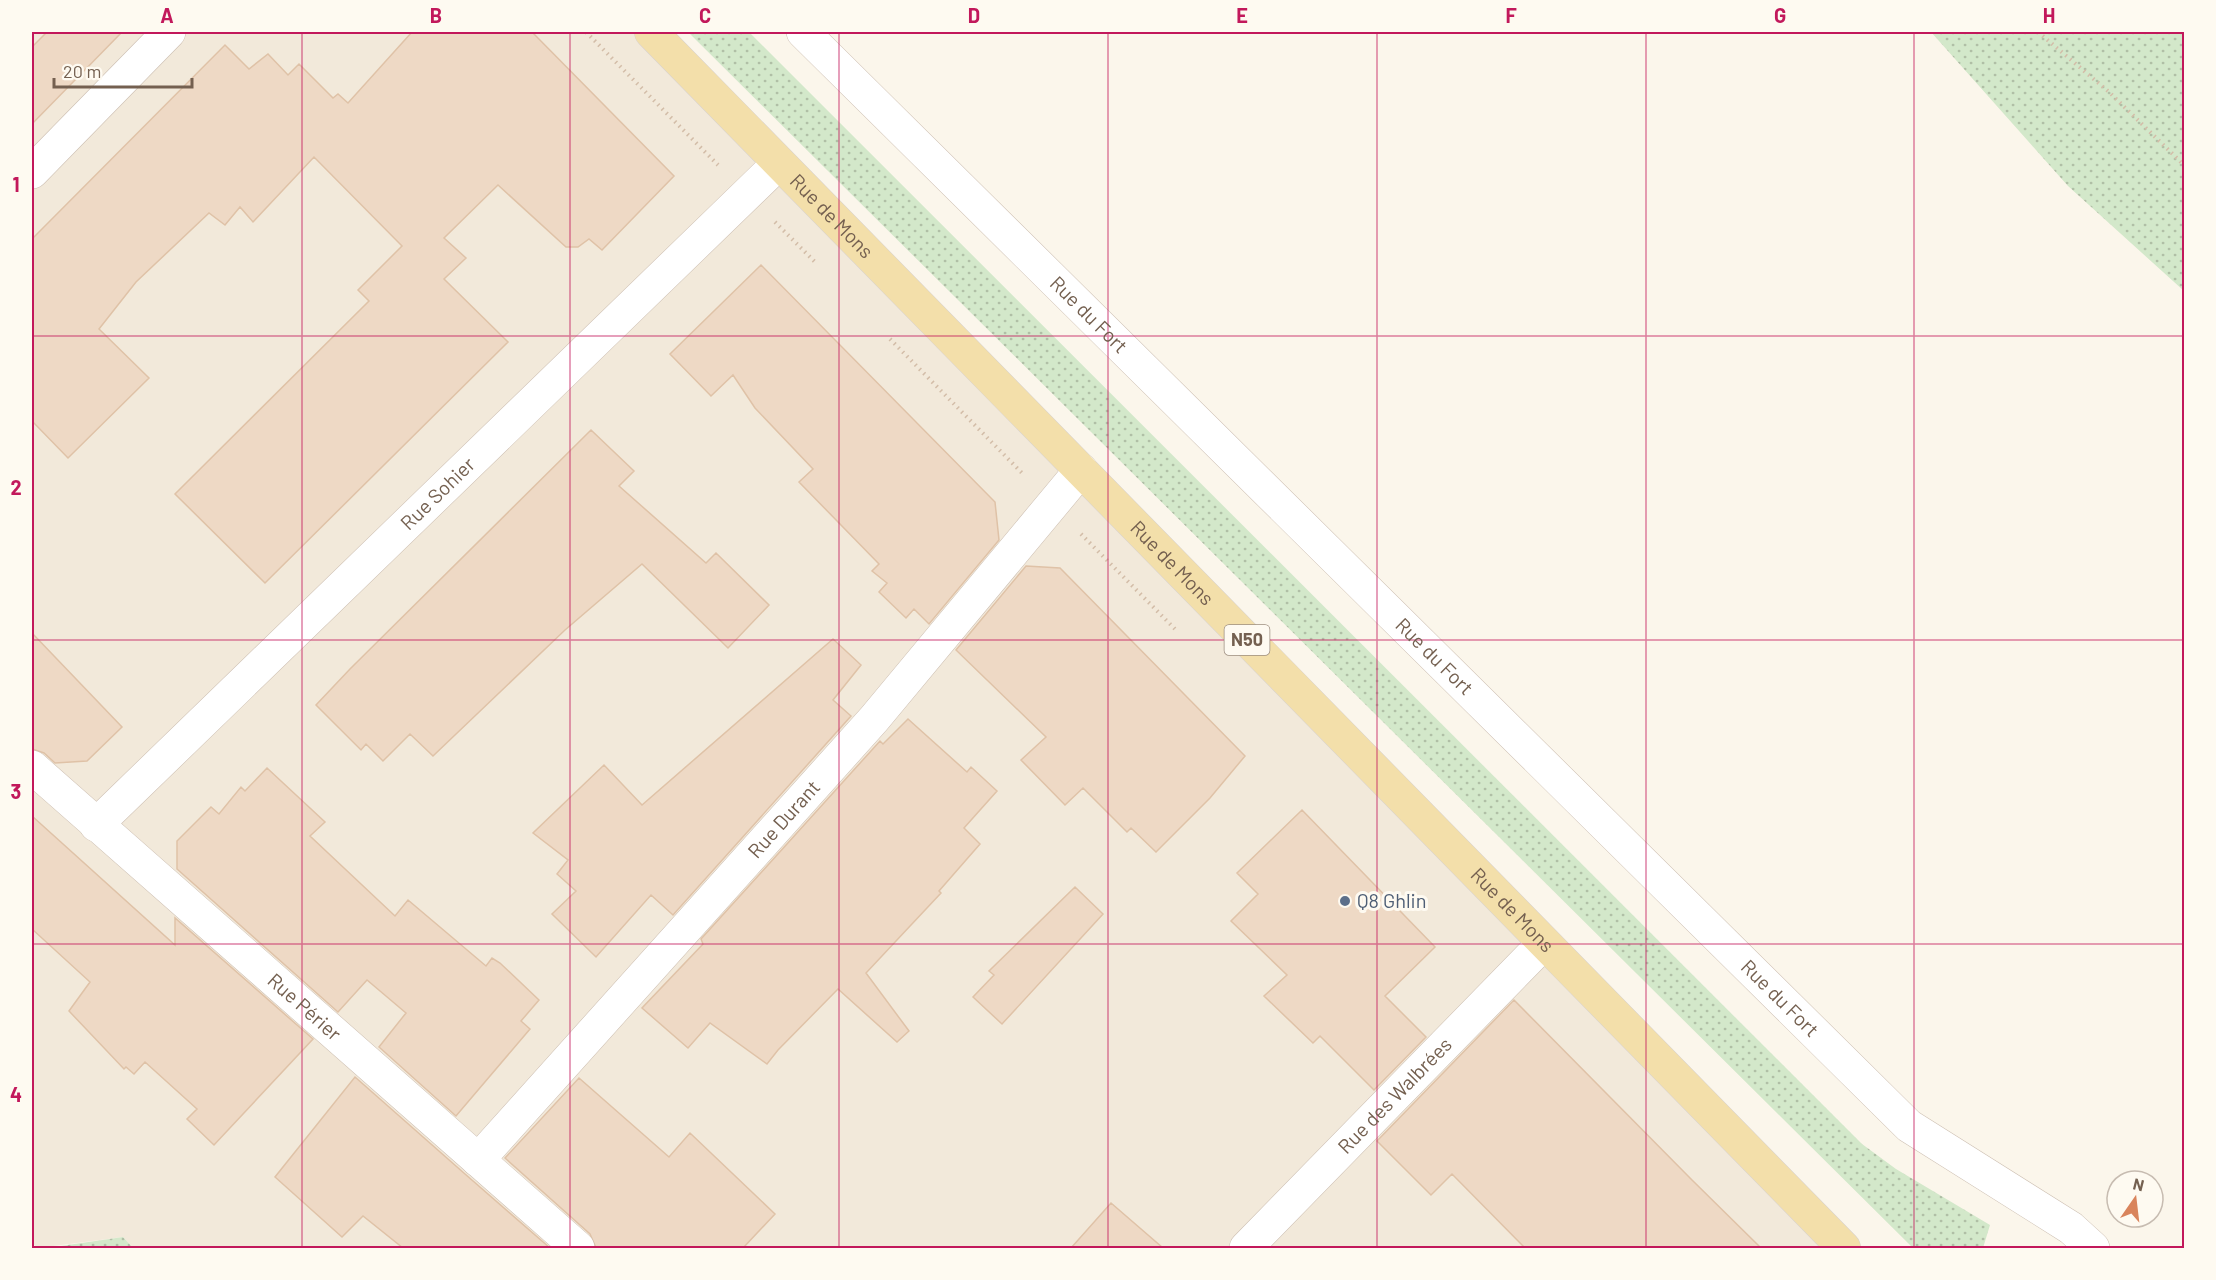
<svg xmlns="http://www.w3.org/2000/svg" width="2216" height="1280" font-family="Barlow,sans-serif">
	<defs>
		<pattern id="grass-dots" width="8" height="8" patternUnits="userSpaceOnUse" patternTransform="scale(1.5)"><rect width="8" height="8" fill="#d3e8ca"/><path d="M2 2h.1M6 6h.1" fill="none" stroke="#b0bfa6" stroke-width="1.8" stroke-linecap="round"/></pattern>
	</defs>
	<rect width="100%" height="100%" fill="#fbf6eb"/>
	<!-- residential -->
	<path fill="#f2e9da" d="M32,32H651L1844,1248H133L123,1237L38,1248L32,1243Z"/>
	<!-- grass -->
	<path fill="url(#grass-dots)" d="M688,32H749L1862,1144L1896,1169L1990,1225L1983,1248H1913Z
		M1931,32H2184V291L2068,186Z
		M123,1237L133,1248H47Z"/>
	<!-- building -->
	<path fill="#eed9c5" stroke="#dfc2a7" stroke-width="1.5" d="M47,32H122L32,124V47Z
		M412,32H532L674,176L602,250L589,239L578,247H566L498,185L444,238L466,258L444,279L508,342L265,583L175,494L369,301L358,290L402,246L314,157L253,222L240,207L225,225L209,213L136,282L99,329L149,378L68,458L32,421V239L225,45L249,69L268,54L288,75L299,64L333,98L338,94L348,103Z
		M761,265L995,502L999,540L929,624L914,609L906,618L879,592L887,583L872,571L879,564L799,482L813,469L755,408L733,375L711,396L670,354Z
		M591,430L634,471L619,486L706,563L716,553L769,605L728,648L642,564L565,630L433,756L410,734L383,761L366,744L361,750L316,705L350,669Z
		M1026,566L1060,568L1245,756L1210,798L1156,852L1131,828L1127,832L1083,788L1065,805L1021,760L1046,737L956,650Z
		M32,633L122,727L87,761L55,763L44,753L32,749Z
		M833,639L861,665L833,700L851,716L673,915L651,895L596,957L552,914L576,891L557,874L568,860L533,833L604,765L642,805Z
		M908,719L967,772L971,767L997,791L964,828L980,844L939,891L941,893L866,973L909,1031L897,1042L838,989L778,1050L767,1064L710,1023L688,1048L642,1008L703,944L701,939L880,741L883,744Z
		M267,768L325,822L310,836L395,916L408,900L486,966L492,958L500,963L539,1000L521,1021L530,1029L456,1116L379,1047L406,1013L367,980L338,1012L177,869V841L211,807L219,814L241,787L245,791Z
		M1302,810L1435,947L1385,996L1426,1037L1374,1090L1320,1036L1313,1043L1264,996L1287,975L1231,921L1258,894L1237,873Z
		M32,816L175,945V918L313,1039L214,1145L187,1119L197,1109L145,1062L134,1074L126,1067L124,1069L69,1011L90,982L32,929Z
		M1075,887L1103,914L1002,1024L973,997L994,975L989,971Z
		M1514,1000L1692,1180L1761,1248H1525L1452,1174L1431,1195L1377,1141Z
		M355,1077L465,1174L550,1248H403L363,1216L342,1237L275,1177Z
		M579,1078L669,1157L690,1133L775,1214L743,1248H596L590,1234L505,1158Z
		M1111,1203L1163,1248H1071Z"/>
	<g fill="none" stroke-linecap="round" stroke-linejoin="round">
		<defs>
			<g id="minor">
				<path id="s1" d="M803,32L1909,1126L2071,1228L2093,1248"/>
				<path d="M32,172L169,32"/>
				<path id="s2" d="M32,767L578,1248"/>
				<path id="s3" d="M96,825L778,164"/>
				<path id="s4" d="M478,1160L874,719L1081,470"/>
				<path id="s5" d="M1246,1248L1544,943"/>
			</g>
			<g id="primary">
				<path id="s6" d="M651,32L1844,1248"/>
			</g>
		</defs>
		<!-- minor casing -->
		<use href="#minor" stroke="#cdbfb2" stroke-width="34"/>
		<!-- primary casing -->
		<use href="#primary" stroke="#d8d2ce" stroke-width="34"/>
		<!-- path -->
		<path stroke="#d3bda8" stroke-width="4" stroke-dasharray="1.5 4.5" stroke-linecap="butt" d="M586,32L718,165
			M2038,32L2109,92L2184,165
			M775,222L816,263
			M890,339L1024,475
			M1081,534L1175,629"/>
		<!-- minor -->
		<use href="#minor" stroke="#fff" stroke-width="33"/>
		<!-- primary -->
		<use href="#primary" stroke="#f3dfaa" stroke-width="33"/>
	</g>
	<!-- grid -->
	<path fill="none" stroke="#c2185b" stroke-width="1.5" stroke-opacity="0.55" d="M302,32V1248M570,32V1248M839,32V1248M1108,32V1248M1377,32V1248M1646,32V1248M1914,32V1248M32,336H2184M32,640H2184M32,944H2184"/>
	<!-- markers -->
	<circle fill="#5c6f8a" stroke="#fefaf1" stroke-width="2" cx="1345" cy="901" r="6"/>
	<g text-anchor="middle" stroke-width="6" stroke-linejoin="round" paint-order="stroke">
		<!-- shield labels -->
		<rect fill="#fefaf1" stroke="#9d8e80" stroke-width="1.5" x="1224.5" y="625" width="45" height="30" rx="4.5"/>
		<g font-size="18" font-weight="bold" fill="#746050">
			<text x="1247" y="646">N50</text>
		</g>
		<!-- street labels -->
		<g font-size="20" fill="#746050" stroke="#fefaf1">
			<text dy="7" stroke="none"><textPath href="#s6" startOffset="258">Rue de Mons</textPath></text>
			<text dy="7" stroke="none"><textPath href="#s1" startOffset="402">Rue du Fort</textPath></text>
			<text dy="7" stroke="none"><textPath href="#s3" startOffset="476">Rue Sohier</textPath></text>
			<text dy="7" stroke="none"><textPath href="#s6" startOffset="744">Rue de Mons</textPath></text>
			<text dy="7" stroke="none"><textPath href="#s1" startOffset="888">Rue du Fort</textPath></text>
			<text dy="7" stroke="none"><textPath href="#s4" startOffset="458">Rue Durant</textPath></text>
			<text dy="7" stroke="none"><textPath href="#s6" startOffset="1230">Rue de Mons</textPath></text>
			<text dy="7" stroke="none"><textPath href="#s1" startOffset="1374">Rue du Fort</textPath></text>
			<text dy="7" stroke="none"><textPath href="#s2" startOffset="363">Rue Périer</textPath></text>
			<text dy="7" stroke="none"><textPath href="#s5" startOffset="213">Rue des Walbrées</textPath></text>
		</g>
		<!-- service labels -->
		<g font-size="20" fill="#4e5e75" stroke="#fefaf1" text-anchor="start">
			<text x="1357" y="908">Q8 Ghlin</text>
		</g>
	</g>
	<!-- border -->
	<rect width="2216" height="1280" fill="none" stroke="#fefaf1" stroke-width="66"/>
	<!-- north arrow -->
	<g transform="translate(2135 1199) rotate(14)"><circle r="28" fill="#fefaf1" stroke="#c7bcb1" stroke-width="1.5"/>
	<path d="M0-4.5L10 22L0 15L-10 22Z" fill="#d9845c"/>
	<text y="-9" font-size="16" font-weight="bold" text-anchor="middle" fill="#746050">N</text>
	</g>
	<!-- scale -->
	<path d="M54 78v9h138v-9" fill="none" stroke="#746050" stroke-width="3"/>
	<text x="63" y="78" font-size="18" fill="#746050" stroke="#fefaf1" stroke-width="4.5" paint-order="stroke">20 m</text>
	<rect x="33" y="33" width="2150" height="1214" fill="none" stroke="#c2185b" stroke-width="2"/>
	<g font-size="20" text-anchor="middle" font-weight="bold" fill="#c2185b">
		<text x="167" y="23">A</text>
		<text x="436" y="23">B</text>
		<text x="705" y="23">C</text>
		<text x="974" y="23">D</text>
		<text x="1242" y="23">E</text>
		<text x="1511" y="23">F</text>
		<text x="1780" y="23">G</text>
		<text x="2049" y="23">H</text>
		<text x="16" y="192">1</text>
		<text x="16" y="495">2</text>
		<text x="16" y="799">3</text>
		<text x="16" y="1102">4</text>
	</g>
</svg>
